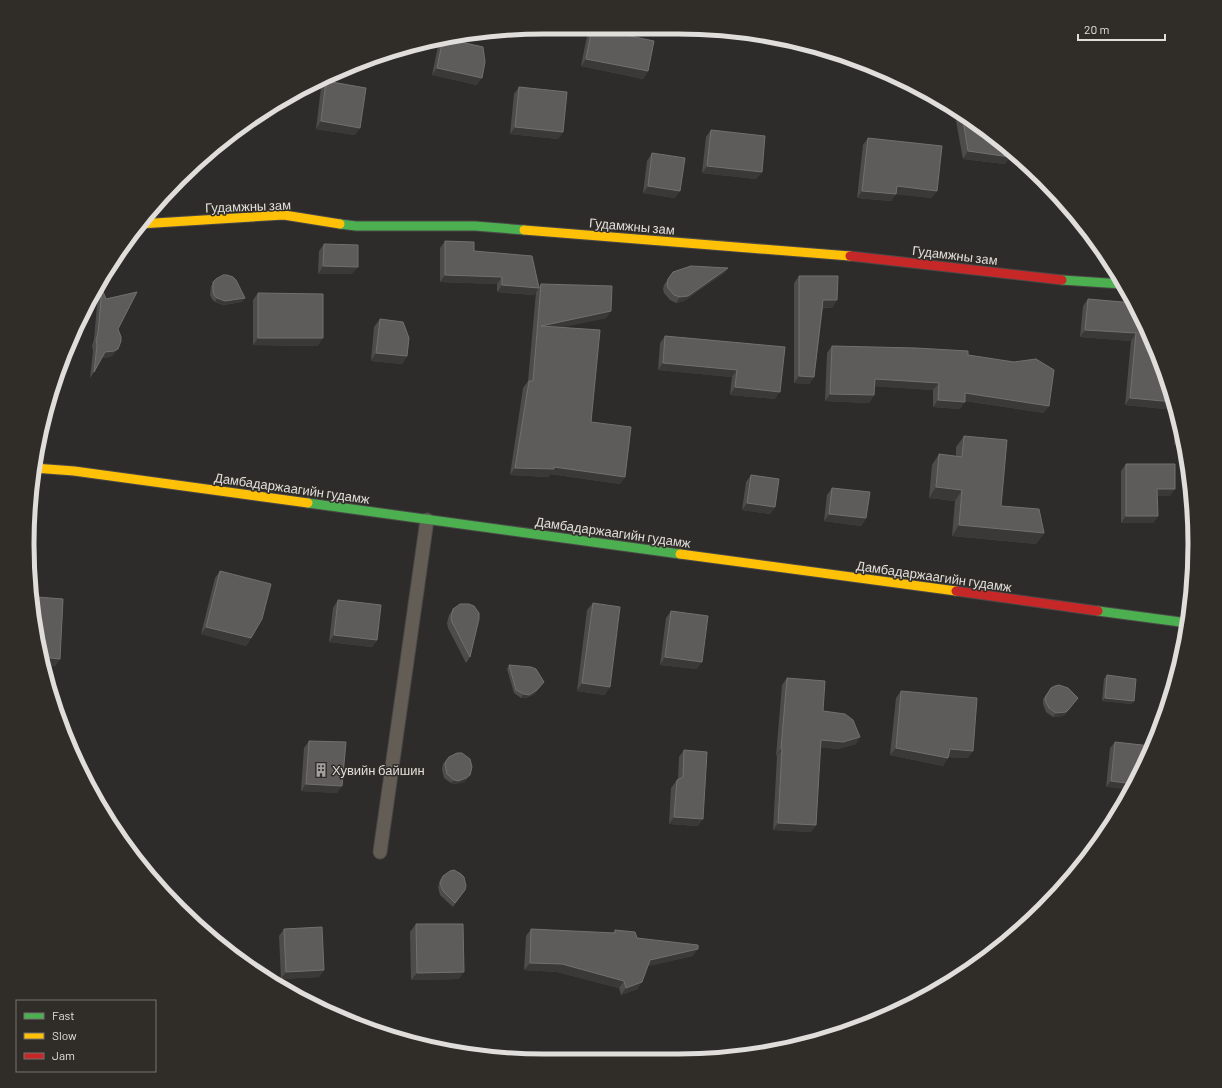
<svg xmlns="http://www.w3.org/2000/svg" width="1222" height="1088" font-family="Barlow,sans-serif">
	<rect width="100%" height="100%" fill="#2e2c2a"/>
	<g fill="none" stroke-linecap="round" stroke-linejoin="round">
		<defs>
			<path id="lane" d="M380,852L427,520"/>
			<path id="fast" d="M340,224L356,226H475L524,230
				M1062,280L1122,284
				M308,503L680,554
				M1098,611L1188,623"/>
			<path id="slow" d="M139,224L284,215L340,224
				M524,230L850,256
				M34,468L74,471L308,503
				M680,554L956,591"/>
			<path id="jam" d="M850,256L1062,280
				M956,591L1098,611"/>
		</defs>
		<!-- lane casing -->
		<use href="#lane" stroke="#4a4847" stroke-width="15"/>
		<!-- fast casing -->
		<use href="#fast" stroke="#4a4847" stroke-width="11"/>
		<!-- slow casing -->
		<use href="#slow" stroke="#4a4847" stroke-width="11"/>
		<!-- jam casing -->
		<use href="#jam" stroke="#4a4847" stroke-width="11"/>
		<!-- lane -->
		<use href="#lane" stroke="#645d55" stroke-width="13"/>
		<!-- fast -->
		<use href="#fast" stroke="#4caf50" stroke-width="9"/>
		<!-- slow -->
		<use href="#slow" stroke="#ffc107" stroke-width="9"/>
		<!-- jam -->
		<use href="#jam" stroke="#c62828" stroke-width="9"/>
	</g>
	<!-- wall -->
	<path fill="#4e4c4b" d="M592,28L648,71L643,79L581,66L587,36Z
		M443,38L477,85L432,75L438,46Z
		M326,81L355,135L316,129L321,88Z
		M519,87L563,132L558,139L510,134L514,94Z
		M961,114L1010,157L1005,164L963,159L956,121Z
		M711,130L762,172L756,179L702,173L706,137Z
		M868,138L932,198L896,194L891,201L857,198L863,145Z
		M652,153L675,198L643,193L647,161Z
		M445,241L474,251L539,287L541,284L611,311L606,318L562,327L591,422L625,477L620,484L550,474L549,477L510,475L523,388L528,381L536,292L534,295L497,292V284L440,282V248Z
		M324,244L352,274H318L319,251Z
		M728,268L724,273L684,301L676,303L670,300L664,293L663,289L664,285L673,272Z
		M799,276L837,300L832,308H823L814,377L809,384L794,383V283Z
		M216,279L245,298L242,302L223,305L215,302L212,299L210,295L211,286Z
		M102,289L118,329L113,355L110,357L102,358L94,372L90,378L93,351L92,346L94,339L98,294Z
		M258,293L318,346L253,345V300Z
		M1088,299L1142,316L1177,410L1183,446L1174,445L1176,410L1125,405L1131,341L1080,337L1083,306Z
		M380,319L407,356L402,364L371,361L374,327Z
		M665,336L785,347L775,399L730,395L732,377L658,370L660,343Z
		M832,346L968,355L1044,413L965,401L960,409L933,407V390L874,386V395L869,403L825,401L827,353Z
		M964,436L1001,506L1044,533L1036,544L952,536L955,501L929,498L932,465L939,454L956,456V447Z
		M1126,464L1170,496H1157L1158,516L1153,523H1121V471Z
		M751,475L775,507L770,514L742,510L746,482Z
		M832,488L866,518L861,526L824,521L827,495Z
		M220,571L251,638L246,646L201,634L215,578Z
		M37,597L60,659L55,666L43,665L34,600Z
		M338,600L377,640L372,647L329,642L333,608Z
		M593,603L605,695L577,691L587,610Z
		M453,609L470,657L466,663L448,628L447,623L449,615Z
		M671,611L697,669L660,665L666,618Z
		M509,665L535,694L526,698H521L514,693L507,669Z
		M1107,675L1134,701L1131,704L1102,701L1104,679Z
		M787,678L823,711L856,744L838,749L820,747L816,825L811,832L773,830L777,756H776L782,685Z
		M1051,688L1067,713L1063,716L1053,717L1046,712L1043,704V699Z
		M901,691L968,758L948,757L943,766L890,755L896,698Z
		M309,741L337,793L301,791L304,748Z
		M1115,742L1151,746L1106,787L1110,748Z
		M684,750L698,826L669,824L671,788L677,780H678L679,757Z
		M449,757L470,775L467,779L464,782L455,784L451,783L444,778L442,769L443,764Z
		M443,876L465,890L453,907L440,895L438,887L440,880Z
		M416,924L459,979L411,980L410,932Z
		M284,929L324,970L319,977L281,979L279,936Z
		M531,929L613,933L615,930L693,956L647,966L642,982L637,989L621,995L619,988L557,972L524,970L526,936Z"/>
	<!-- shaded-wall -->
	<path fill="#3b3937" d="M586,59L648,71L643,79L581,66Z
		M437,68L482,78L477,85L432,75Z
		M321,121L360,128L355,135L316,129Z
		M515,127L563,132L558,139L510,134Z
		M968,151L1010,157L1005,164L963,159Z
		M707,166L762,172L756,179L702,173Z
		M648,186L680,191L675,198L643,193Z
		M897,186L937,191L932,198L892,194Z
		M862,191L896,194L891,201L857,198Z
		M323,266L358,267L352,274H318Z
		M728,268L724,273L684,301L676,303L680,297Z
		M445,275L502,277L497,284L440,282Z
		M502,285L539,288L534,295L497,292Z
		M217,298H245L242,302L223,305L215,302Z
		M823,300H837L832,308L818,307Z
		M611,311L606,318L536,333L541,326Z
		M1085,330L1136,333L1131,341L1080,337Z
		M258,338H323L318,346L253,345Z
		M118,349L113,355L110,357L101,358L105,352Z
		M376,353L407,356L402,364L371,361Z
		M663,363L737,370L732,377L658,370Z
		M799,376L814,377L809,384L794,383Z
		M875,379L939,383L933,390L869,386Z
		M735,387L780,392L775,399L730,395Z
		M965,393L1049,406L1044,413L960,400Z
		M830,394L874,395L869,403L825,401Z
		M1130,398L1174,402L1177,409L1176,410L1125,405Z
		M938,400L965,402L960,409L933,407Z
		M1179,438H1182L1183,446L1174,445Z
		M554,467L625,477L620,484L550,474L549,477L510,475L515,468Z
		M936,487L962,490L955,501L929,498Z
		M1157,489H1175L1170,496H1152Z
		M747,503L775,507L770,514L742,510Z
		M829,514L866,518L861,526L824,521Z
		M1126,516H1158L1153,523H1121Z
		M959,525L1044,533L1036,544L952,536Z
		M206,627L251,638L246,646L201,634Z
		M334,635L377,640L372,647L329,642Z
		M42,657L60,659L55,666L43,665Z
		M665,657L702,662L697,669L660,665Z
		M544,682L535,694L526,698H521L524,694Z
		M582,683L610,687L605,695L577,691Z
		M1078,698L1067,713L1063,716L1053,717L1056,713Z
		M1105,698L1134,701L1131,704L1102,701Z
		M860,737L856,744L838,749L816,747L821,740Z
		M896,748L948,758L943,766L890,755Z
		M781,749H782L777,756H776Z
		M950,749L973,751L968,758L945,757Z
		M470,775L467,779L464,782L455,784L451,783L454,780Z
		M1111,781L1134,784L1131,790L1106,787Z
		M306,784L342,786L337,793L301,791Z
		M674,817L703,819L698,826L669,824Z
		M778,823L816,825L811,832L773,830Z
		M698,949L693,956L645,967L650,960Z
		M530,963L562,964L624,981L619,988L557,972L524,970Z
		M324,970L319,977L281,979L286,972Z
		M464,972L459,979L411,980L417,973Z
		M642,982L637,989L621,995L626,988Z"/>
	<!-- building -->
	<path fill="#5e5c5a" stroke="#72706e" d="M592,28L654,41L648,71L586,59Z
		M443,38L483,47L485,62L482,78L437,68Z
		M326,81L366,88L360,128L321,121Z
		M519,87L567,92L563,132L515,127Z
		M962,114L1011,150L1010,157L968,151Z
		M711,130L765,136L762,172L707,166Z
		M868,138L942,146L937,191L897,186L896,194L862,191Z
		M652,153L685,158L680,191L648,186Z
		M445,241L474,242V251L532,256L539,288L502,285V277L445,275Z
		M324,244L358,245V267L323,266Z
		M691,266L728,268L688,296L680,297L674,295L668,288L667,284L668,279L673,272Z
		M223,275H227L233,277L236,280L245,298L225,301L217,298L214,295L213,291V282L216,279Z
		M799,276H838L837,300H823L814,377L799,376Z
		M541,284L612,286L611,311L541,326L600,330L591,422L631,427L625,477L554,467V469L515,468L529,381H533Z
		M102,289L106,299L137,292L118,329L121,337V341L118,349L114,351L105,352L94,372L97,345L96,340L98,333Z
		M258,293L323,294V338H258Z
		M1088,299L1134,303L1142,316L1174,402L1130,398L1136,333L1085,330Z
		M380,319L403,322L409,338L407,356L376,353Z
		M665,336L785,347L780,392L735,387L737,370L663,363Z
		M832,346L916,348L968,351V355L1014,362L1036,359L1054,370L1049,406L965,393V402L938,400L939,383L875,379L874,395L830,394Z
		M1180,426L1182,438H1179Z
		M964,436L1007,440L1001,506L1039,509L1044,533L959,525L962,490L936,487L939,454L962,457Z
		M1126,464H1175V489H1157L1158,516H1126Z
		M751,475L779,479L775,507L747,503Z
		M832,488L870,492L866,518L829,514Z
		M220,571L271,584L262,619L251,638L206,627Z
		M37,597L63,599L60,659L42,657L36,610Z
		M338,600L381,605L377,640L334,635Z
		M593,603L620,607L610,687L582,683Z
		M460,604H469L474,606L479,613V619L470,657L452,622L451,618L453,609Z
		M671,611L708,616L702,662L665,657Z
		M509,665L531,667L536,669L544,682L537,690L529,695L524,694L516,690Z
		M1107,675L1136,679L1134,701L1105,698Z
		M787,678L825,681L823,711L845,714L853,720L860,737L843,742L821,740L816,825L778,823L782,749H781Z
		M1059,685L1068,688L1078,698L1069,709L1066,712L1056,713L1049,708L1045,700L1046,696L1051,688L1055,686Z
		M901,691L977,698L973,751L950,749L948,758L896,748Z
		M309,741L346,742L342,786L306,784Z
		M1115,742L1151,746L1134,784L1111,781Z
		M684,750L707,752L703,819L674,817L677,780L683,777Z
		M457,753H462L470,759L472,767L470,775L466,778L458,781L454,780L447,774L445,765L446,761L449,757Z
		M454,870L461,874L464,877L466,886L465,890L455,903L443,891L440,883L443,876L450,871Z
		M416,924H463L464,972L417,973Z
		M322,927L324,970L286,972L284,929Z
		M531,929L615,933V930L635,932L637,938L698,945V949L650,960L642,982L626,988L624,981L562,964L530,963Z"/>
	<!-- icons -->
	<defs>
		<symbol id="building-bare" viewBox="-9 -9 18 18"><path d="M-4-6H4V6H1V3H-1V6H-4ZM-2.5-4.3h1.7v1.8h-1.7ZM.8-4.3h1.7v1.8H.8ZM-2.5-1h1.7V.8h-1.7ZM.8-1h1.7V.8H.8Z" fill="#a2a09d" stroke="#302c28" stroke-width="2.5" paint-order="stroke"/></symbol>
	</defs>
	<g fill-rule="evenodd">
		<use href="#building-bare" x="311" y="760" width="20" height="20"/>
	</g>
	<g text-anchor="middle" stroke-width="3" stroke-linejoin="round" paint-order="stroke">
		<!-- street labels -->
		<g font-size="13" fill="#e0dedb" stroke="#302c28">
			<text transform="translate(248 206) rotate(-2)" y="5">Гудамжны зам</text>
			<text transform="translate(632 226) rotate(5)" y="5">Гудамжны зам</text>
			<text transform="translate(955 255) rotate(7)" y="5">Гудамжны зам</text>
			<text transform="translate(292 488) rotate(8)" y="5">Дамбадаржаагийн гудамж</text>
			<text transform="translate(613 532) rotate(8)" y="5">Дамбадаржаагийн гудамж</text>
			<text transform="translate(934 576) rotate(8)" y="5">Дамбадаржаагийн гудамж</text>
		</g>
		<!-- poi labels -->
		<g font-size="13" fill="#e0dedb" stroke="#302c28" text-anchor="start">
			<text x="332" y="775">Хувийн байшин</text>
		</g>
	</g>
	<!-- crop -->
	<path d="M0 0H1222V1088H0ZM544 34H678A510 510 0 0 1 1188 544V544A510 510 0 0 1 678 1054H544A510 510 0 0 1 34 544V544A510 510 0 0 1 544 34Z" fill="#302c28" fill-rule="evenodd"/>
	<path fill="none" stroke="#e0dedb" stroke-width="5" d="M544 34H678A510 510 0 0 1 1188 544V544A510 510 0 0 1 678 1054H544A510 510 0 0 1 34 544V544A510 510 0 0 1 544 34Z"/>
	<!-- legend -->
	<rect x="16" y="1000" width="140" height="72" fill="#302c28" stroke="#767370"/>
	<rect x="24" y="1013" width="20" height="6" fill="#4caf50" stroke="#767370"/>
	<text x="52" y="1020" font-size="12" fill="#e0dedb">Fast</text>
	<rect x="24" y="1033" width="20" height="6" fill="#ffc107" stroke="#767370"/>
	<text x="52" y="1040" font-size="12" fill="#e0dedb">Slow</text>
	<rect x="24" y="1053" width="20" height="6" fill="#c62828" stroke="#767370"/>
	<text x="52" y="1060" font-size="12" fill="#e0dedb">Jam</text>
	<!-- scale -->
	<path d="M1078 34v6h87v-6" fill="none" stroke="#e0dedb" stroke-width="2"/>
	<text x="1084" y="34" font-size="12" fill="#e0dedb" stroke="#302c28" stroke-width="3" paint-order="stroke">20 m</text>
</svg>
